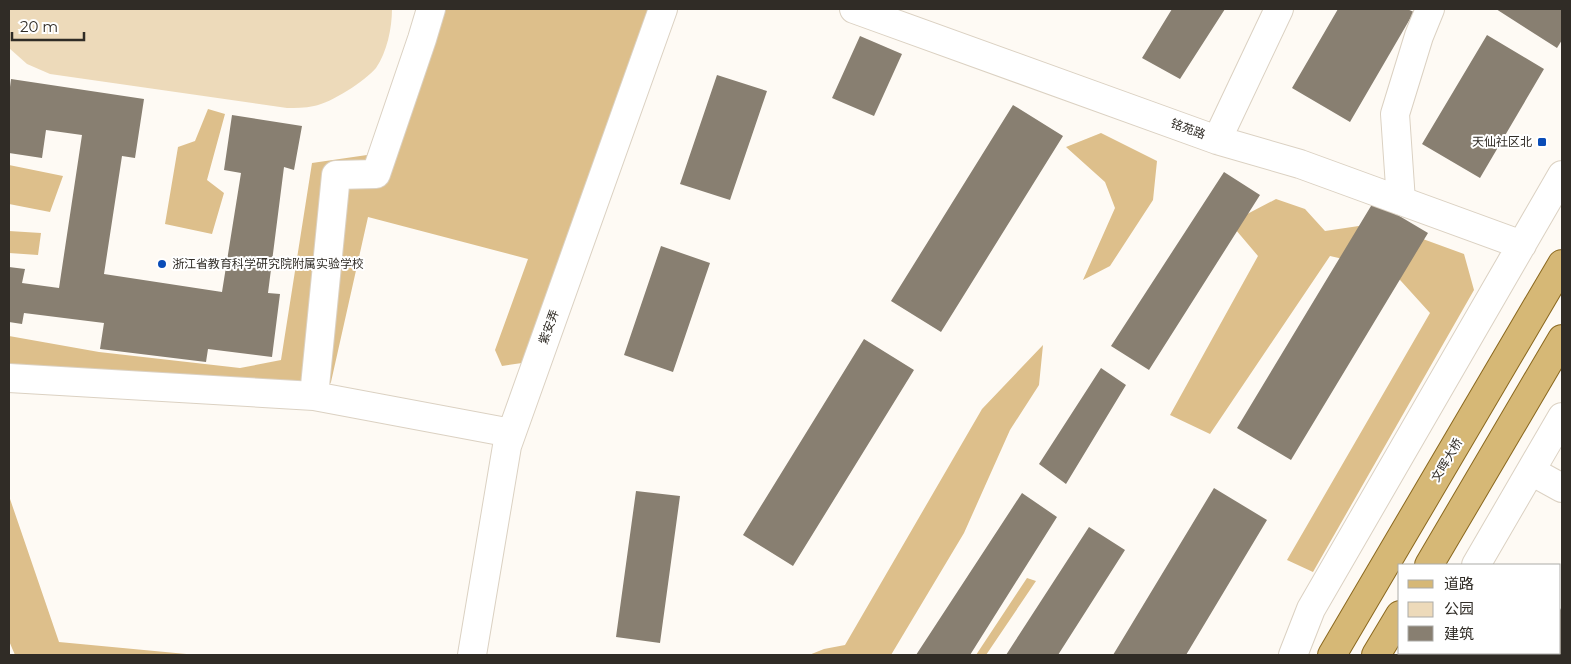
<svg xmlns="http://www.w3.org/2000/svg" width="1571" height="664" font-family="Montserrat,'Noto Sans SC',sans-serif">
	<rect width="100%" height="100%" fill="#fefaf4"/>
	<!-- green -->
	<path fill="#eddaba" d="M9,9H392C392,28 387,52 376,68C365,81 331,103 314,106C305,108 295,108 287,108L50,74L27,64L9,48Z"/>
	<!-- forest -->
	<path fill="#ddbf8b" d="M426,9H648L522,363L502,366L495,350L528,259L368,217L331,382L325,393L9,368V336L99,352L240,368L281,360L312,163L367,155Z
		M208,109L225,114L207,180L224,193L212,234L165,224L178,147L195,141Z
		M1101,133L1157,161L1153,200L1110,266L1083,280L1115,208L1105,182L1066,147Z
		M9,165L63,176L50,212L9,204Z
		M1276,199L1305,209L1325,231L1379,223L1464,254L1474,290L1313,572L1287,560L1430,313L1391,270L1330,256L1210,434L1170,415L1258,256L1230,223Z
		M9,231L41,233L38,255L9,253Z
		M1043,345L1039,385L1010,430L964,533L891,655H809L824,649L845,645L982,409Z
		M9,496L59,642L197,655H15L9,641Z
		M1027,578L1036,581L986,655H976Z"/>
	<!-- building -->
	<path fill="#887f71" d="M1172,9H1225L1180,79L1142,58Z
		M1338,9H1407L1414,12L1350,122L1292,88Z
		M1496,9H1562V40L1557,48Z
		M1487,35L1544,69L1480,178L1422,144Z
		M860,36L902,54L874,116L832,98Z
		M717,75L767,91L730,200L680,184Z
		M11,79L144,99L135,158L122,156L104,274L222,292L241,173L224,170L232,115L302,126L294,170L284,167L268,293L280,294L272,357L208,349L206,362L100,349L104,323L24,313L22,324L9,322V267L25,269L22,283L59,288L82,135L46,130L42,158L9,153V95Z
		M1013,105L1063,136L941,332L891,301Z
		M1224,172L1260,195L1149,370L1111,346Z
		M1374,201L1428,233L1291,460L1237,428Z
		M661,246L710,263L673,372L624,355Z
		M864,339L914,370L793,566L743,535Z
		M1101,368L1126,385L1066,484L1039,464Z
		M1214,488L1267,520L1186,655H1113Z
		M636,491L680,496L660,643L616,637Z
		M1022,493L1057,517L970,655H916Z
		M1089,527L1125,550L1058,655H1006Z
		M1562,606V655H1528L1530,653H1560V610Z"/>
	<g fill="none" stroke-linecap="round" stroke-linejoin="round">
		<defs>
			<path id="minor" d="M854,9L1217,140L1300,164L1522,245
				M1217,140L1279,9
				M1401,201L1395,114L1419,36L1430,9
				M9,378L314,396L511,433
				M314,396L336,175L376,174L422,39L431,9
				M1531,471L1562,488
				M1476,565L1562,417
				M472,655L507,446L663,9
				M1293,655L1311,609L1562,175
				M1422,655L1424,653"/>
			<path id="major" d="M1429,565L1562,339
				M1332,655L1562,264
				M1376,655L1400,615"/>
		</defs>
		<!-- minor casing -->
		<use href="#minor" stroke="#dbd1c2" stroke-width="30"/>
		<!-- major casing -->
		<use href="#major" stroke="#8a681f" stroke-width="30"/>
		<!-- minor -->
		<use href="#minor" stroke="#fff" stroke-width="28"/>
		<!-- major -->
		<use href="#major" stroke="#d6b876" stroke-width="28"/>
	</g>
	<!-- markers -->
	<g fill="#0a4cb7" stroke="#fff" stroke-width="2">
		<rect x="1537" y="137" width="10" height="10" rx="2.5"/>
		<circle cx="162" cy="264" r="5"/>
	</g>
	<g text-anchor="middle" stroke-width="4" stroke-linejoin="round" paint-order="stroke">
		<!-- street labels -->
		<g font-size="12" fill="#302c26" stroke="#fff">
			<text transform="translate(1188 129) rotate(20)" y="4">铭苑路</text>
			<text transform="translate(549 327) rotate(-70)" y="4">紫安弄</text>
			<text transform="translate(1447 460) rotate(-59)" y="4">文晖大桥</text>
		</g>
		<!-- poi labels -->
		<g font-size="12" fill="#302c26" stroke="#fff" text-anchor="end">
			<text x="1532" y="146">天仙社区北</text>
			<text x="172" y="268" text-anchor="start">浙江省教育科学研究院附属实验学校</text>
		</g>
	</g>
	<!-- border -->
	<rect width="1571" height="664" fill="none" stroke="#302c26" stroke-width="20"/>
	<!-- legend -->
	<rect x="1398" y="564" width="162" height="90" fill="#ffffff" stroke="#acaba8"/>
	<rect x="1408" y="580" width="25" height="8" fill="#d6b876" stroke="#acaba8"/>
	<text x="1444" y="589" font-size="15" fill="#302c26">道路</text>
	<rect x="1408" y="602" width="25" height="15" fill="#eddaba" stroke="#acaba8"/>
	<text x="1444" y="614" font-size="15" fill="#302c26">公园</text>
	<rect x="1408" y="626" width="25" height="15" fill="#887f71" stroke="#acaba8"/>
	<text x="1444" y="639" font-size="15" fill="#302c26">建筑</text>
	<!-- scale -->
	<path d="M12 32v8h72v-8" fill="none" stroke="#302c26" stroke-width="2.5"/>
	<text x="20" y="32" font-size="15" fill="#302c26" stroke="#ffffff" stroke-width="4" paint-order="stroke">20 m</text>
</svg>
